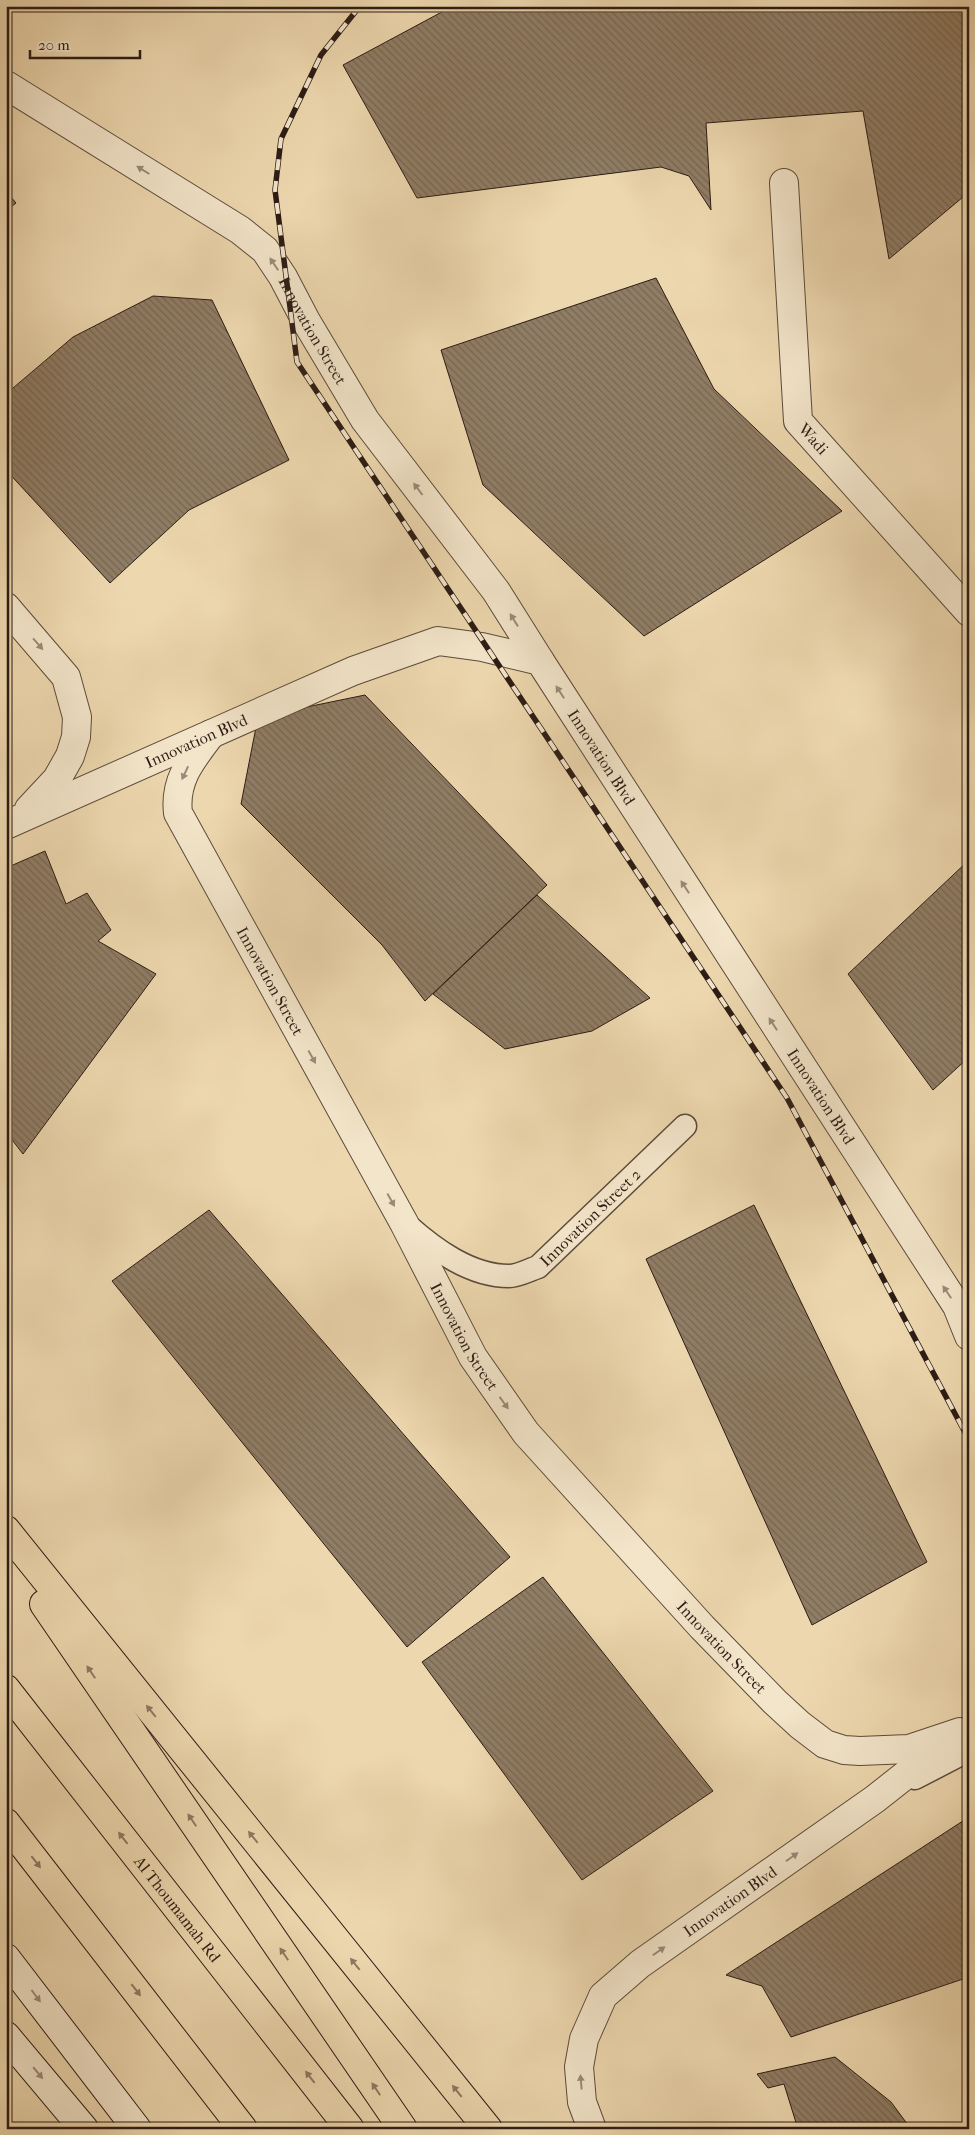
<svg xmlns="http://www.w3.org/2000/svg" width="975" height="2135" font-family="'IM FELL French Canon',serif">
	<defs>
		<pattern id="building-back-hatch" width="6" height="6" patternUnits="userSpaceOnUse" patternTransform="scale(1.25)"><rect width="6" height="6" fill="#907d65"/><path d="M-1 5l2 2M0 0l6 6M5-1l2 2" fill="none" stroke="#766652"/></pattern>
	</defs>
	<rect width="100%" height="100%" fill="#edd7ae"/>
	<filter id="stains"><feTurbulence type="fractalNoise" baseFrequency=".004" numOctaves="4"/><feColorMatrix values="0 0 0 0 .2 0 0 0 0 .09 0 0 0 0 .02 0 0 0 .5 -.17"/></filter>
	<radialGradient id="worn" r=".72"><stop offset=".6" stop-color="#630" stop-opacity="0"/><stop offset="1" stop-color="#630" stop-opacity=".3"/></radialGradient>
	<!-- building -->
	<path fill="url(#building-back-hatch)" stroke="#2c1c15" d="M453,6H969V192L889,259L863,111L706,123L711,210L689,176L661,167L417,198L343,65Z
		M6,191L16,203L6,211Z
		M656,278L714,389L842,511L644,636L483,485L441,350Z
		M153,296L212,300L289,460L189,510L110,583L6,470V394L73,337Z
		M365,695L547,885L425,1001L382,945L241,804L258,717Z
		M45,851L66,904L87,893L111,930L98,941L156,974L23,1154L6,1132V868Z
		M969,860V1057L933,1090L848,974Z
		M537,895L650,998L592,1031L505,1049L433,994Z
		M754,1205L927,1562L812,1625L646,1259Z
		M209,1210L510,1557L407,1647L112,1281Z
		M543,1577L713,1791L582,1880L422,1662Z
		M969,1817V1977L791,2037L762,1986L726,1975Z
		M835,2057L891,2102L911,2129H798L784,2084L768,2088L757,2074Z"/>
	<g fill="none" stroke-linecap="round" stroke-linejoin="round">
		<defs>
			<g id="lane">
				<path id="s1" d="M407,1225C434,1249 470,1276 509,1276C518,1276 529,1270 538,1267L685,1126"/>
				<path d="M915,1778L969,1750"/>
			</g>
			<g id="street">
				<path id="s2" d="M6,85L240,230L265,250L283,277L306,321L365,420L496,591L540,661"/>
				<path id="s3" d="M784,183L798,421L969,612"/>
				<path d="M6,607L66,677L77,717L76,737L70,756L57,779L29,809"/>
				<path id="s4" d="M211,734C192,759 174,780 178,813L404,1223L473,1357L526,1433L702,1627L775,1702L800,1725L825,1744L844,1750L860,1751L909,1749L960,1732"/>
				<path id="s5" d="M6,825L353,671L438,641L482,647L540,661L957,1306L969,1336"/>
				<path id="s6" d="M592,2129L582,2102L579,2067L584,2039L603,1996L640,1964L875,1799L946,1743"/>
			</g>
			<path id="secondary" d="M6,1958L137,2129
				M6,2036L84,2129"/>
			<g id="primary">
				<path d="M6,1530L488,2129"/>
				<path d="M44,1604L403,2129"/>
				<path id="s7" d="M6,1689L350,2129"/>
				<path d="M6,1823L243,2129"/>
			</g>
		</defs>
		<!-- lane casing -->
		<use href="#lane" stroke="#5c4b3b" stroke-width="25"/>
		<!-- street casing -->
		<use href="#street" stroke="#5c4b3b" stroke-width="30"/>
		<!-- secondary casing -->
		<use href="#secondary" stroke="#2c1c15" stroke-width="30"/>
		<!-- primary casing -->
		<use href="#primary" stroke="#2c1c15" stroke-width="30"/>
		<!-- lane -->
		<use href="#lane" stroke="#f3e5ca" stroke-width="22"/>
		<!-- street -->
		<use href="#street" stroke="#f3e5ca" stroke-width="28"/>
		<!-- secondary -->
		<use href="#secondary" stroke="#f3e5ca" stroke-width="28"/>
		<!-- primary -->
		<use href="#primary" stroke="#edd7ae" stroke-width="28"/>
		<defs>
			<path id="rail" d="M360,6L321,55L281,139L275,190L297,362L787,1098L969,1440"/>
		</defs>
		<!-- rail casing -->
		<use href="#rail" stroke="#2c1c15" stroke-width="5.5"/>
		<!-- rail -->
		<use href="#rail" stroke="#f3e5ca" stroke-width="4" stroke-dasharray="11" stroke-linecap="butt"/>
	</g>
	<!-- one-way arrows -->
	<defs><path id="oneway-solid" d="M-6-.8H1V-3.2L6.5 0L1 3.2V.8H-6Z" transform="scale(1.25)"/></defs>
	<g fill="#998b79">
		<use href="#oneway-solid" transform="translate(143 170) rotate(-148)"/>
		<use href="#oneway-solid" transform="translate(274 264) rotate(-124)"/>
		<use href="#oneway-solid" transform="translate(418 489) rotate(-127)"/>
		<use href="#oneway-solid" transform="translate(514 620) rotate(-122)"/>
		<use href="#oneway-solid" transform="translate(38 644) rotate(49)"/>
		<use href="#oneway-solid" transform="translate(560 692) rotate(-123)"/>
		<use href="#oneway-solid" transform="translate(185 773) rotate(115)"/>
		<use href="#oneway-solid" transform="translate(685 887) rotate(-123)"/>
		<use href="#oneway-solid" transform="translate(773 1024) rotate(-123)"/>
		<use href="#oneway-solid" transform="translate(312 1057) rotate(61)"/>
		<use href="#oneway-solid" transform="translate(391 1200) rotate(61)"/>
		<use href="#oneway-solid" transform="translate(947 1292) rotate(-124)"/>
		<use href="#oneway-solid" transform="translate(504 1403) rotate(54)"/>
		<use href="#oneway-solid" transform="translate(792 1857) rotate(-35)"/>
		<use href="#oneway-solid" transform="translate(659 1951) rotate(-35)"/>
		<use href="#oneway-solid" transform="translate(36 1996) rotate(53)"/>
		<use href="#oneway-solid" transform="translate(38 2073) rotate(50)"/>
		<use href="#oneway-solid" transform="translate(581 2082) rotate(-95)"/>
	</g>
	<g fill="#8c7a62">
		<use href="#oneway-solid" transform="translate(91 1672) rotate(-124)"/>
		<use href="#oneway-solid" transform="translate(151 1711) rotate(-129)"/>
		<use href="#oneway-solid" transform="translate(192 1820) rotate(-124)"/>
		<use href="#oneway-solid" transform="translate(253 1837) rotate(-129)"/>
		<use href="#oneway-solid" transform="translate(123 1838) rotate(-128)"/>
		<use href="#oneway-solid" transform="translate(36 1862) rotate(52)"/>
		<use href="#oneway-solid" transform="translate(284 1954) rotate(-124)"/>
		<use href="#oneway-solid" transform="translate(355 1964) rotate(-129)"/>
		<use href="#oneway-solid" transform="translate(136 1990) rotate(52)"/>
		<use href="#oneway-solid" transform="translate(310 2077) rotate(-128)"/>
		<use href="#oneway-solid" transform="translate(376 2089) rotate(-124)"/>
		<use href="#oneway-solid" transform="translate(457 2091) rotate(-129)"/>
	</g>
	<g text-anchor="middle" stroke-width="4" stroke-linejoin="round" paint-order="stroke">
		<!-- street labels -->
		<g font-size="16" fill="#2c1c15" stroke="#f3e5ca">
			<text dy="6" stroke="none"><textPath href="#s2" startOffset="401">Innovation Street</textPath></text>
			<text dy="6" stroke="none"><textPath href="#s3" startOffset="262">Wadi</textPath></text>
			<text dy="6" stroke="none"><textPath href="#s5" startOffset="208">Innovation Blvd</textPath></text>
			<text dy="6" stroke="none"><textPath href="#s5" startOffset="688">Innovation Blvd</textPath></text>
			<text dy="6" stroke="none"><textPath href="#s4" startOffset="280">Innovation Street</textPath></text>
			<text dy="6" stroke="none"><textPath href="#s5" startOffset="1092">Innovation Blvd</textPath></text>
			<text dy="6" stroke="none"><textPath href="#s1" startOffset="219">Innovation Street 2</textPath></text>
			<text dy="6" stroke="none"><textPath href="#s4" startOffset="685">Innovation Street</textPath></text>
			<text dy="6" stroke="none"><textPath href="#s4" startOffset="1090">Innovation Street</textPath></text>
			<text dy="6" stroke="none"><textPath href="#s6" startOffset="298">Innovation Blvd</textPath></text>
			<text dy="6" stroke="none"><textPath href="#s7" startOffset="279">Al Thoumamah Rd</textPath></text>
		</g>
	</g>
	<!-- margin -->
	<rect width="975" height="2135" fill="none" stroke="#edd7ae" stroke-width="25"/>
	<rect x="8" y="8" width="960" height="2120" fill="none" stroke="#2c1c15" stroke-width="2.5"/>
	<rect x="12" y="12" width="950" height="2110" fill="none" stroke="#2c1c15"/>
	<!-- scale -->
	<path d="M30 50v8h110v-8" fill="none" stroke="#2c1c15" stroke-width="2.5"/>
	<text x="38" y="50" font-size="15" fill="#2c1c15" stroke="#f3e5ca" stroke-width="4" paint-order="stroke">20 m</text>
	<rect width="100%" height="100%" filter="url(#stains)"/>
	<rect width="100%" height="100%" fill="url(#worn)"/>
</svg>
